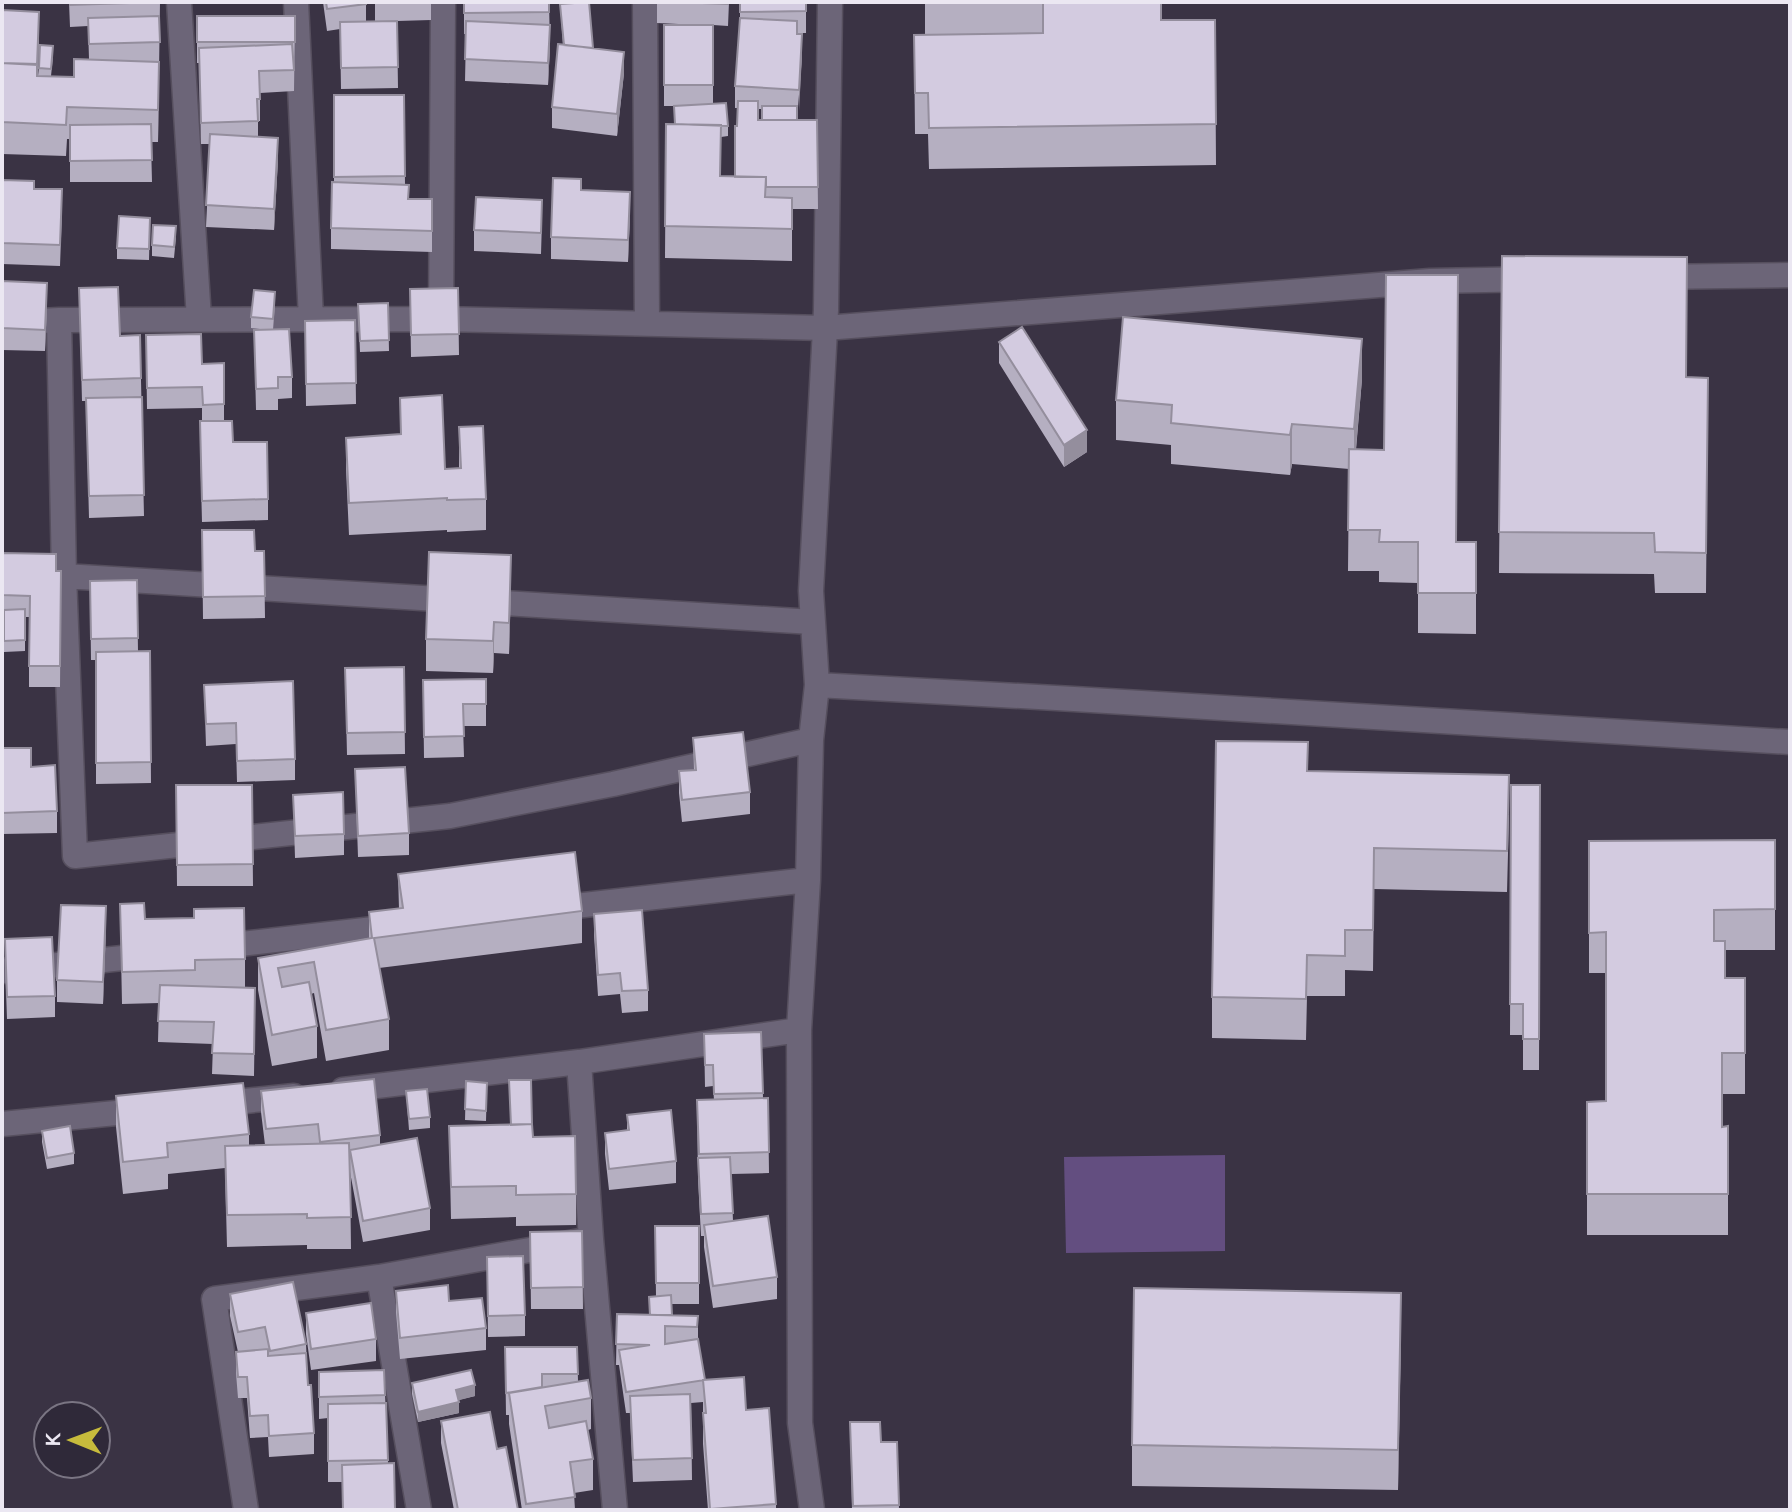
<svg xmlns="http://www.w3.org/2000/svg" width="1792" height="1512" font-family="Karla,sans-serif">
	<rect width="100%" height="100%" fill="#3a3344"/>
	<!-- pitch -->
	<path fill="#634e80" d="M1225,1155V1251L1066,1253L1064,1157Z"/>
	<g fill="none" stroke-linecap="round" stroke-linejoin="round">
		<defs>
			<path id="minor" d="M179,2L199,319
				M296,2L311,319
				M645,2L647,323
				M1656,277L1790,275
				M441,319L443,2
				M59,320L64,576L75,856L450,816L613,784L811,740
				M2,323L59,320L441,319L825,328L1430,281L1536,279
				M64,576L813,622
				M817,685L1074,699L1790,742
				M548,909L808,880
				M214,947L400,926
				M2,971L150,955
				M579,1062L591,1239L615,1510
				M343,1090L579,1062L799,1030
				M215,1104L294,1096
				M2,1124L147,1110
				M379,1277L419,1510
				M246,1510L214,1299L379,1277L591,1239
				M812,1510L800,1423L799,1030L808,880L811,740L817,685L811,591L826,310L830,2"/>
		</defs>
		<!-- minor casing -->
		<use href="#minor" stroke="#564f5e" stroke-width="27"/>
		<!-- minor -->
		<use href="#minor" stroke="#6c6578" stroke-width="24"/>
	</g>
	<!-- wall -->
	<path fill="#b5afc1" fill-rule="evenodd" d="M69,2H160L158,142H151L152,182H70V139H67L66,156L2,154V10L39,33L38,76L39,68L53,57L51,76L74,77L89,59L88,26L70,27Z
		M323,2H366V21H375V2H431V20L397,21L398,88L341,89L340,29L327,31Z
		M464,2H549L550,47L548,85L465,81L466,34H464Z
		M657,2H729L728,26L713,25V103L728,126V136L721,137L720,176L735,177L738,108H735V86L740,19V2H806V33H797L802,56L797,120H817L818,209H792V261L665,258L666,124H675L674,106H664V25H700L657,23ZM758,109H762V120H758Z
		M925,2H1161V20H1215L1216,165L929,169L928,134H915L914,35H925Z
		M560,4L593,48L624,73L617,136L552,128V107L563,45Z
		M197,16H295L294,91L260,93V121H258V137L278,160L274,230L206,227L210,144H201L199,63H197Z
		M334,95H404L405,185L409,199H432V252L331,249V228L334,182Z
		M2,180L34,189L62,211L60,266L2,264Z
		M581,190L630,214L628,262L551,259V237Z
		M150,218L149,260L117,259V248Z
		M542,221L541,254L474,251V230Z
		M176,237L174,258L152,256V245Z
		M1502,256L1687,377L1708,378L1706,593H1655L1654,574L1499,573Z
		M2,281L47,304L45,351L2,350Z
		M79,288L120,336L140,335L144,516L89,518L86,401H82Z
		M458,288L459,355L411,357L410,289Z
		M275,303L273,330L292,377V398L278,399V410H256L254,330H268L251,328V317Z
		M388,303L389,351L360,352L358,304Z
		M355,320L356,404L306,406L305,321Z
		M146,335L202,364L224,363V421L233,442L268,499V520L202,522L200,443V421H202V408L147,409Z
		M999,342L1087,452L1064,467L999,363Z
		M1362,379L1356,450L1456,542H1476V634L1418,633V583L1379,582V571H1348L1349,469L1292,464L1290,475L1171,464V445L1116,440V400Z
		M400,398L445,469L459,468V427L486,499V530L447,532V530L349,535L346,469V438L400,435Z
		M202,530L255,551H264L265,618L203,619Z
		M2,553L56,571H61L60,687H29V617H25V651L4,652V617H2Z
		M137,580L138,652L150,651L151,783L96,784V660H91L90,581Z
		M511,586L509,654L494,653L493,673L426,671V639Z
		M404,667L405,754L347,755L345,668Z
		M486,679V726H463L464,757L424,758L423,680Z
		M204,685L295,759V780L237,782L236,744L206,746Z
		M693,738L750,792V814L682,822L679,793V771L694,770Z
		M2,748L57,811V833L2,834Z
		M355,769L409,833V855L358,857Z
		M1308,771L1509,815L1507,892L1374,889L1373,971L1345,970V996H1307L1306,1040L1212,1038V997Z
		M176,785H252L253,886H177Z
		M1511,785H1540L1539,1070H1523V1035H1510Z
		M293,795L344,834V855L295,858Z
		M1775,840V950H1725V978H1745V1094H1722V1127L1728,1126V1235H1587V1102L1606,1101V973H1589V841Z
		M398,874L582,911V943L379,968L389,1019V1050L326,1061L314,993L311,994L317,1026V1058L272,1066L258,990V958L369,938V912L399,909Z
		M120,904L145,919L245,959V987L255,1009L254,1076L212,1074L213,1044L158,1042L159,1003L122,1004Z
		M594,914L648,990V1011L622,1013L620,994L598,996L594,935Z
		M106,928L103,1004L57,1002V980Z
		M5,960L55,996V1017L7,1019Z
		M761,1032L763,1098H768L769,1173L731,1174L733,1221L777,1277V1299L713,1308L704,1247V1236H701L698,1179L697,1100H714L713,1086L705,1087L704,1034Z
		M466,1081L487,1083L486,1121L465,1120Z
		M261,1091L380,1135V1145L430,1208V1230L363,1242L350,1172L351,1249H307V1245L227,1247L225,1168L168,1174V1189L123,1194L116,1127V1096L249,1134V1146L265,1145L261,1112Z
		M406,1091L430,1117V1128L409,1130Z
		M627,1115L676,1161V1183L609,1190L605,1154V1133L627,1130Z
		M449,1126L533,1137L576,1194V1225L516,1226V1217L451,1219Z
		M42,1131L74,1153V1164L47,1169L42,1142Z
		M655,1226H699V1304H671L672,1315L698,1316V1339L705,1380L746,1410L776,1504V1510H708L703,1444V1402L691,1403L692,1480L633,1482L630,1413H626L619,1365H616L617,1314L649,1315L656,1296Z
		M582,1231L583,1309H531L530,1232Z
		M487,1257L525,1315V1336L488,1337Z
		M396,1291L449,1301L486,1328V1350L400,1359L396,1312Z
		M230,1294L306,1344L308,1385L314,1433V1454L269,1457L268,1437L250,1438L247,1398H238L236,1373V1352H238L230,1316Z
		M306,1313L376,1339V1361L311,1370L306,1334Z
		M1401,1334L1398,1490L1132,1486V1445Z
		M505,1347H577L578,1381L591,1398V1429L588,1430L593,1459V1490L574,1493L575,1510H522L509,1424V1415H506Z
		M384,1370L388,1463L395,1510H342V1482H328V1418L319,1419V1372Z
		M412,1383L475,1396L458,1400L459,1413L418,1422L412,1394Z
		M441,1421L497,1449L518,1510H454L441,1443Z
		M850,1422L881,1442H897L899,1510H852Z"/>
	<!-- shaded-wall -->
	<path fill="#948e9d" d="M550,25V47L548,85V63Z
		M802,34V56L799,111V90Z
		M624,52V73L617,136V114Z
		M159,62V93L158,142V110Z
		M278,138V160L274,230V209Z
		M630,192V214L628,262V240Z
		M47,283V304L45,351V330Z
		M1362,339V379L1354,470V429Z
		M1292,424V464L1290,475V435Z
		M1087,430V452L1064,467V445Z
		M511,555V586L509,654V623Z
		M494,622V653L493,673V641Z
		M106,906V928L103,1004V982Z
		M1401,1293V1334L1398,1490V1450Z
		M475,1385V1396L456,1401V1390Z
		M459,1402V1413L418,1422V1412Z"/>
	<!-- building -->
	<path fill="#d3cbe0" stroke="#948e9d" stroke-width="2" d="M70,2H160L70,5Z
		M326,2H366V4L327,9Z
		M464,2H549V12L464,13Z
		M589,2L593,48L564,45L560,4Z
		M675,2H728V4Z
		M740,2H806V11L740,12Z
		M1043,2H1161V20H1215L1216,124L929,128L928,93H915L914,35L1043,33Z
		M2,10L39,12L37,65L2,63Z
		M159,16L160,42L89,44L88,18Z
		M197,16H295V42H197Z
		M740,18L797,21V34H802L799,90L735,86Z
		M397,21L398,67L341,68L340,22Z
		M466,21L550,25L548,63L465,59Z
		M664,25H713V85H664Z
		M292,44L294,70L259,71L260,99H257L258,121L201,123L199,48Z
		M558,44L624,52L617,114L552,107Z
		M40,45L53,46L51,69L39,68Z
		M74,59L159,62L158,110L67,107L66,125L2,122V63L37,64V76L74,77Z
		M334,95H404L405,176L334,177Z
		M738,101H758V120H817L818,187H766V177H735V126H737Z
		M726,103L728,126L675,124L674,106Z
		M762,106H797V120H762Z
		M151,124L152,160L70,161V125Z
		M666,124L721,125L720,176L766,177L765,197L792,198V229L665,226Z
		M210,134L278,138L274,209L206,205Z
		M553,178L581,179V190L630,192L628,240L551,237Z
		M2,180L34,181V189H62L60,245L2,243Z
		M332,182L409,185L408,199H432V231L331,228Z
		M476,197L542,200L541,233L474,230Z
		M119,216L150,218L149,249L117,248Z
		M153,225L176,226L174,247L152,245Z
		M1502,256L1687,257L1686,377L1708,378L1706,553L1655,552L1654,533L1499,532Z
		M1386,275H1458L1456,542H1476V593H1418V542H1379L1380,530H1348L1349,449L1384,450Z
		M2,281L47,283L45,330L2,328Z
		M118,287L120,336L140,335L141,378L82,380L79,288Z
		M458,288L459,334L411,335L410,289Z
		M254,290L275,292L273,319L251,317Z
		M388,303L389,340L360,341L358,304Z
		M1123,317L1362,339L1354,429L1292,424L1290,435L1171,423L1172,405L1116,400Z
		M355,320L356,383L306,384L305,321Z
		M1022,327L1087,430L1064,445L999,342Z
		M289,329L292,377H278V388L256,389L254,330Z
		M201,334L202,364L224,363V404L203,405L202,387L147,388L146,335Z
		M442,395L445,469L461,468L459,427L483,426L486,499L447,500V498L349,503L346,438L401,434L400,398Z
		M142,397L144,495L89,496L86,398Z
		M200,421H232L233,442H267L268,499L202,501Z
		M202,530H254L255,551H264L265,596L203,597Z
		M429,552L511,555L509,623L494,622L493,641L426,639Z
		M2,553L56,554V571H61L60,666H29L30,596L2,595Z
		M137,580L138,638L91,639L90,581Z
		M25,609V640L4,641V610Z
		M150,651L151,762L96,763V652Z
		M404,667L405,732L347,733L345,668Z
		M486,679V704H463L464,736L424,737L423,680Z
		M293,681L295,759L237,761L236,723L206,724L204,685Z
		M743,732L750,792L682,800L679,771L696,770L693,738Z
		M1216,741L1308,742L1307,771L1509,775L1507,851L1374,848L1373,930H1345V956L1307,955L1306,999L1212,997Z
		M2,748H31V767L55,765L57,811L2,813Z
		M405,767L409,833L358,836L355,769Z
		M176,785H252L253,864L177,865Z
		M1511,785H1540L1539,1039H1523V1004H1510Z
		M343,792L344,834L295,836L293,795Z
		M1775,840V909L1714,910V941H1725V978H1745V1053H1722V1127L1728,1126V1194H1587V1102L1606,1101V932L1589,933V841Z
		M575,852L582,911L374,938L389,1019L326,1030L314,962L278,968L282,987L309,982L317,1026L272,1035L258,958L372,938L369,912L403,908L398,874Z
		M144,903L145,919L194,918V909L244,908L245,959L195,960V970L122,972L120,904Z
		M61,905L106,906L103,982L57,980Z
		M642,910L648,990L622,991L620,973L598,975L594,914Z
		M52,937L55,996L7,997L5,939Z
		M160,985L255,988L254,1054L212,1053L214,1022L158,1021Z
		M761,1032L763,1093L714,1094L713,1065H705L704,1034Z
		M374,1079L380,1135L320,1142L318,1124L266,1129L261,1091Z
		M509,1080H531L532,1124L511,1125Z
		M466,1081L487,1083L486,1111L465,1109Z
		M243,1083L249,1134L167,1143L168,1157L123,1162L116,1096Z
		M427,1089L430,1117L409,1119L406,1091Z
		M768,1098L769,1152L699,1154L697,1100Z
		M671,1110L676,1161L609,1169L605,1133L629,1130L627,1115Z
		M532,1124L533,1137L575,1136L576,1194L516,1195V1186L451,1187L449,1126Z
		M70,1126L74,1153L47,1158L42,1131Z
		M417,1138L430,1208L363,1221L350,1150Z
		M349,1143L351,1217L307,1218V1214L227,1215L225,1146Z
		M730,1157L733,1213L701,1214L698,1158Z
		M768,1216L777,1277L713,1286L704,1225Z
		M655,1226H699V1283H656Z
		M582,1231L583,1287L531,1288L530,1232Z
		M523,1256L525,1315L488,1316L487,1257Z
		M293,1282L306,1344L270,1351L265,1327L238,1332L230,1294Z
		M448,1285L449,1301L482,1298L486,1328L400,1338L396,1291Z
		M1134,1288L1401,1293L1398,1450L1132,1445Z
		M671,1295L672,1315H650L649,1297Z
		M371,1303L376,1339L311,1349L306,1313Z
		M617,1314L698,1316L697,1327L665,1326V1344L698,1339L705,1380L626,1392L619,1350L650,1345L616,1344Z
		M505,1347H577L578,1374H542V1387L506,1393Z
		M268,1349V1356L306,1353L308,1385H311L314,1433L269,1436L268,1415L250,1416L247,1377H238L236,1352Z
		M384,1370L385,1395L319,1397V1372Z
		M471,1370L475,1385L456,1390L459,1402L418,1412L412,1383Z
		M744,1377L746,1410L769,1408L776,1504L710,1509L703,1413H706L703,1380Z
		M588,1380L591,1398L545,1406L549,1428L586,1421L593,1459L570,1462L575,1497L526,1504L509,1393Z
		M690,1394L692,1458L633,1460L630,1396Z
		M386,1403L388,1460L328,1461V1404Z
		M490,1412L497,1449L506,1447L518,1510H458L441,1421Z
		M850,1422H880L881,1442H897L899,1505L853,1506Z
		M394,1463L395,1510H343L342,1465Z"/>
	<!-- border -->
	<rect width="1792" height="1512" fill="none" stroke="#ebe7f2" stroke-width="8"/>
	<!-- north arrow -->
	<g transform="translate(72 1440) rotate(271)"><circle r="38" fill="#2f2939" stroke="#7a7583" stroke-width="2"/>
	<path d="M0-6L14 30L0 20L-14 30Z" fill="#c7bb3c"/>
	<text y="-12" font-size="22" font-weight="bold" text-anchor="middle" fill="#ebe7f2">K</text>
	</g>
</svg>
